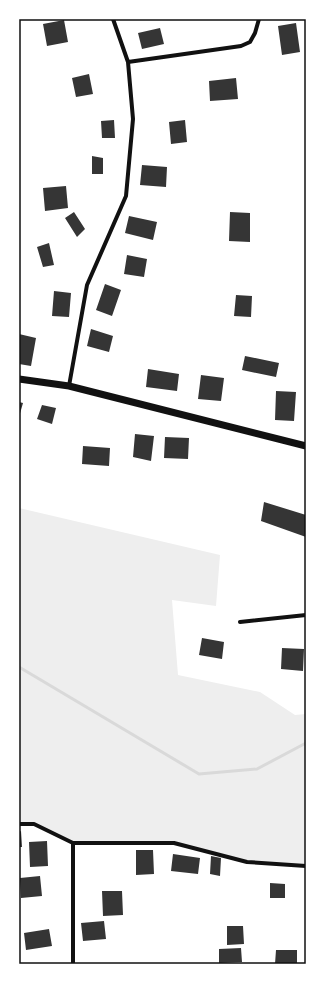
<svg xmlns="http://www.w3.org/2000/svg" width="325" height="983" font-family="Commissioner,sans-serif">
	<rect width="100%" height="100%" fill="#fff"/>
	<!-- green -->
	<path fill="#eee" d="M19,508L220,555L216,606L172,600L178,675L260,692L295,715L306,714V866L247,862L174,843H73L34,824H19Z"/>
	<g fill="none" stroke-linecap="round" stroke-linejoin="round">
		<!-- stream -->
		<path stroke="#d9d9d9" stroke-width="3" d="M19,667L199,774L257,769L306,743"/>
	</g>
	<!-- building -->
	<path fill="#353535" d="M64,20L68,42L47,46L43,24Z
		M296,23L300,52L282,55L278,26Z
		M160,28L164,44L142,49L138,33Z
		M89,74L93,94L76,97L72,78Z
		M236,78L238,99L210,101L209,81Z
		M114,120L115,138H102L101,121Z
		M185,120L187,142L171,144L169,122Z
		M92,156L103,158V174H92Z
		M142,165L167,167L166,187L140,185Z
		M66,186L68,208L45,211L43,188Z
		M74,212L85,229L77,237L65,218Z
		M230,212L250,213V242L229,241Z
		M129,216L157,222L153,240L125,233Z
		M49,243L54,265L43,267L37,247Z
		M127,255L147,259L144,277L124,274Z
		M105,284L121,290L112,316L96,310Z
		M54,291L71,293L69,317L52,316Z
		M236,295L252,296L251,317L234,316Z
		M91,329L113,336L109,352L87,346Z
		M19,334L36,338L31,366L19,364Z
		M245,356L279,363L276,377L242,370Z
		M148,369L179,374L177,391L146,387Z
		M201,375L224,378L221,401L198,399Z
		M276,391L296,392L294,421L275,420Z
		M19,402L23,403L19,417Z
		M42,405L56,408L52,424L37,419Z
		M135,434L154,436L151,461L133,457Z
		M165,437L189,438L188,459L164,458Z
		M83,446L110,448L109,466L82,464Z
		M264,502L306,515V537L261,521Z
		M202,638L224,642L222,659L199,655Z
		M282,648L304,649L303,671L281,669Z
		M21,831L22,847H19V832Z
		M47,841L48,866L30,867L29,842Z
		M136,850H153L154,874L136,875Z
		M173,854L200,858L198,874L171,871Z
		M211,856L221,858L220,876L210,874Z
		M40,876L42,896L21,898L20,878Z
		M270,883L285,884V898H270Z
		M102,891H122L123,915L103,916Z
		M104,921L106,939L83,941L81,923Z
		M227,926H243L244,944L227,945Z
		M49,929L52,946L26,950L24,933Z
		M241,948L242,962L219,963V949Z
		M276,950H297V964H275Z"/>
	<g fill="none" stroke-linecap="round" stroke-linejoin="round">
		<!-- minor -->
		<path stroke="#111" stroke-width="4" d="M128,62L241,46L250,42L255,33L259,19
			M69,386L87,285L126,196L133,119L128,62L113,19
			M240,622L306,615
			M19,824H34L73,843H174L247,862L306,866
			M73,964V843"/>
		<!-- tertiary -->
		<path stroke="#111" stroke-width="7" d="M19,379L69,386L306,446"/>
	</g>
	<!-- border -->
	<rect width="325" height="983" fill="none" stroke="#ffffff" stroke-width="40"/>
	<rect x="20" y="20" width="285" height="943" fill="none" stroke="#111" stroke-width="1.5"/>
</svg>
